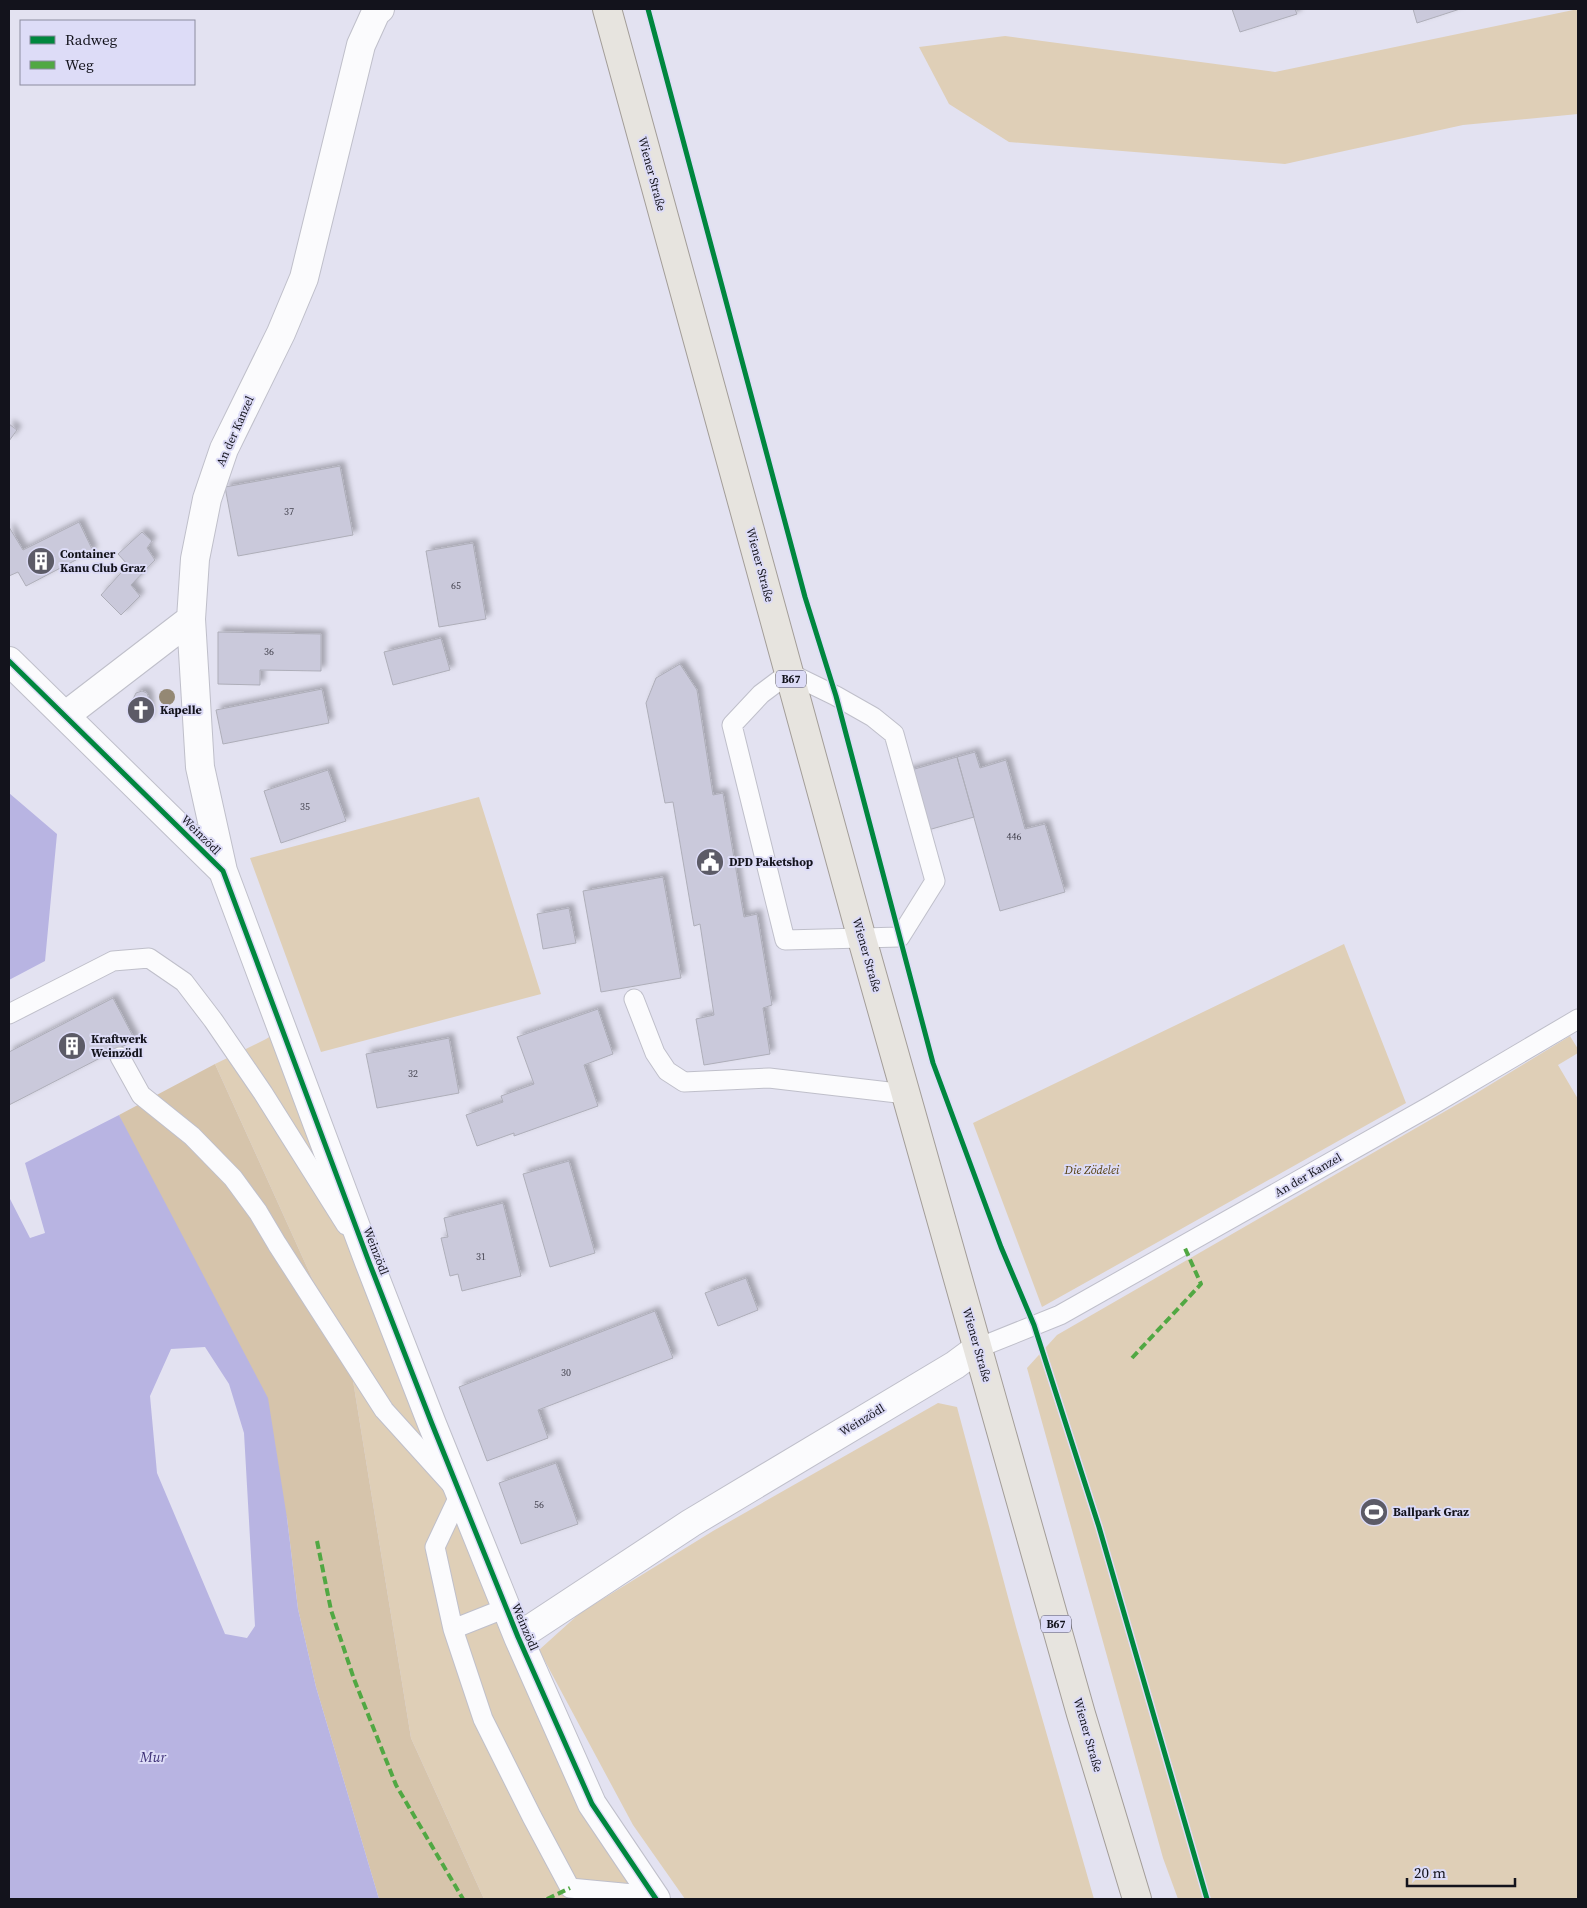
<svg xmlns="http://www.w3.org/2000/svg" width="1587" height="1908" font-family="'Source Serif 4',serif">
	<defs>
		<filter id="shadow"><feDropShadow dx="4.5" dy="-4.5" stdDeviation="2.5" flood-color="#0004"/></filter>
	</defs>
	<rect width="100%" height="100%" fill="#e3e2f1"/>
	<!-- green -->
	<path fill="#dfcfb7" d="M1578,9V114L1463,125L1285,164L1009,142L949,104L919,47L1005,36L1275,72Z
		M479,797L541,994L321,1052L250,858Z
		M1344,944L1406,1103L1042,1307L973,1123Z
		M282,1029L518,1637L656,1899H484L411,1738L350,1362L215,1064L266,1039Z
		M1570,1036L1578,1049V1053L1558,1065L1578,1099V1899H1178L1163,1858L1027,1368L1057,1335L1475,1094Z
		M938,1403L957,1407L1016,1627L1094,1899H685L633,1825L539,1650L580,1613L713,1531Z"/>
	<!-- forest -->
	<path fill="#d6c4ab" d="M215,1064L350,1362L411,1738L484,1899H379L316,1687L298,1609L287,1518L119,1115Z"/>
	<!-- water -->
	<path fill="#b8b4e2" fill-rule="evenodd" d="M9,793L57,834L45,961L9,980Z
		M119,1115L268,1398L287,1518L298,1609L316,1687L379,1899H9V1197L30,1238L45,1233L25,1163ZM205,1347L229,1384L244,1433L255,1626L247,1638L225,1634L157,1473L150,1396L171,1349Z"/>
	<!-- building -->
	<path fill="#cac9db" stroke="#aeaeb9" filter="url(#shadow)" d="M1232,9H1295L1297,14L1240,32Z
		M1413,9H1460L1417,23Z
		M9,424L17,430L9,441Z
		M340,466L353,535L238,556L225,487Z
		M79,522L93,551L26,586L18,572L9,576V527L23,550Z
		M142,532L152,541L147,548L155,560L131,585L140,596L121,615L101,595L128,565L118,554Z
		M473,543L486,619L439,627L426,551Z
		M218,632L321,634V671L260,670V685L218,684Z
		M441,638L450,670L393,685L384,652Z
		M680,664L697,690L713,795L723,793L744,917L757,914L772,1005L763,1008L770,1054L704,1065L696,1019L714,1015L700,924L694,926L673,802L665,803L646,703L656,678Z
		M322,689L329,723L223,744L216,710Z
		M142,691L147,693L149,699L150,720H133V699L136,693Z
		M975,752L980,768L1006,760L1025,829L1045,824L1065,892L1000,911L957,757Z
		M957,757L974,817L914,834L897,774Z
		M328,770L346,821L281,843L264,791Z
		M663,877L681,978L601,992L583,891Z
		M569,908L576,943L543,949L537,914Z
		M113,998L135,1040L9,1105V1052Z
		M598,1009L613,1054L584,1065L598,1106L514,1136V1133L477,1146L466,1115L503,1102L501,1096L534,1084L517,1037Z
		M449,1038L459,1093L377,1108L366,1054Z
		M569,1161L595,1253L550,1267L523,1174Z
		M503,1203L521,1276L462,1291L458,1274L450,1276L441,1238L448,1237L444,1218Z
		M746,1278L758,1310L718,1326L705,1293Z
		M655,1311L673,1358L538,1410L548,1438L487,1461L459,1387Z
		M556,1463L578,1524L521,1544L499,1483Z"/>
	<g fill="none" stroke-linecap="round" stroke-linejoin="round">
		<defs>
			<path id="lane" d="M789,673L836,696L873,717L894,734L935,881L900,937L785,940L732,725L761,694Z
				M634,999L655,1053L667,1071L684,1082L769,1078L906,1094
				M9,1014L113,961L149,958L184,982L213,1020L263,1093L346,1225
				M120,1057L141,1095L192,1136L233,1178L258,1212L277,1244L384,1410L460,1494L435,1547L453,1629
				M978,1348L1060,1315L1432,1105L1578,1019
				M506,1608L453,1629L483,1719L532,1817L570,1888L654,1896"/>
			<path id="street" d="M9,661L223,871L369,1262L432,1424L518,1637L592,1804L656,1899
				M66,715L191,619
				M223,871L200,767L191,619L195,559L207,499L224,449L281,333L304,278L361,45L376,12L380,9
				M518,1637L691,1523L955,1365L978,1348"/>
			<path id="primary" d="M607,9L862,939L1081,1714L1137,1899"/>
		</defs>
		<!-- lane casing -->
		<use href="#lane" stroke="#bfbfca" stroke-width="21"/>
		<!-- street casing -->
		<use href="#street" stroke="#bfbfca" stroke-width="30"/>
		<!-- primary casing -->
		<use href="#primary" stroke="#a39d98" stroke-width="30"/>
		<!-- lane -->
		<use href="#lane" stroke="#fbfbfd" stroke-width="19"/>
		<!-- street -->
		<use href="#street" stroke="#fbfbfd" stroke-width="28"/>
		<!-- primary -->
		<use href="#primary" stroke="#e7e4df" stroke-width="28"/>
		<!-- quiet -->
		<path stroke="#51a843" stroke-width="4" stroke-dasharray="8 4" stroke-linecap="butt" d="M1132,1358L1201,1284L1184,1246
			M317,1541L331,1610L354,1679L396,1785L463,1899
			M547,1899L570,1888"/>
		<defs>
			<path id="cycleway" d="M648,9L805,597L836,696L933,1063L1001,1247L1034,1325L1099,1527L1207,1899
				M9,661L223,871L369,1262L432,1424L518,1637L592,1804L656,1899"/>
		</defs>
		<!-- cycleway casing -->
		<use href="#cycleway" stroke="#dddcf7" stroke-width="8"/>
		<!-- cycleway -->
		<use href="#cycleway" stroke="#00873e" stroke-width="5"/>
	</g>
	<!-- trees -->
	<circle fill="#948874" cx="167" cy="697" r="8"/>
	<!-- icons -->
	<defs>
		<symbol id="building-disc" viewBox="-11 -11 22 22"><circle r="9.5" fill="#5c5b67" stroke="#dddcf7"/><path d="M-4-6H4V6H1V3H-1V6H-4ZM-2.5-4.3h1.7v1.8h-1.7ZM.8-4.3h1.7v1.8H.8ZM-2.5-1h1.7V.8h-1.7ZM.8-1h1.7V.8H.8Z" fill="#fff"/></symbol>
		<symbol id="church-disc" viewBox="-11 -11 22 22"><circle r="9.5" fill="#5c5b67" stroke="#dddcf7"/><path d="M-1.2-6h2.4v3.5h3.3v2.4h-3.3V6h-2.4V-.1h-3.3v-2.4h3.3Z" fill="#fff"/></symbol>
		<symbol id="civic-disc" viewBox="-11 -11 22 22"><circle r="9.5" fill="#5c5b67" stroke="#dddcf7"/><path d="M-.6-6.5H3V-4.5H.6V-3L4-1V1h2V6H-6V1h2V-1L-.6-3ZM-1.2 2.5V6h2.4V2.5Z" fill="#fff"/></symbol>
		<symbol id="stadium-disc" viewBox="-11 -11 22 22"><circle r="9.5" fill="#5c5b67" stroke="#dddcf7"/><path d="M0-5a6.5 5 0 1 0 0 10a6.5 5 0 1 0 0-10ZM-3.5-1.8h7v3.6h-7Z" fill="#fff"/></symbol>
	</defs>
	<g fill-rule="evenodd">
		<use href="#building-disc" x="25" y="545" width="32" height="32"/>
		<use href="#church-disc" x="125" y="694" width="32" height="32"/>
		<use href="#civic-disc" x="694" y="846" width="32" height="32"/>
		<use href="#building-disc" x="56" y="1030" width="32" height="32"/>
		<use href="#stadium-disc" x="1358" y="1496" width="32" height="32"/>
	</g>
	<g text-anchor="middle" stroke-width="4" stroke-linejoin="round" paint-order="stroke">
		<!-- number labels -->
		<g font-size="10" fill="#454450">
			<text x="289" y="515">37</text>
			<text x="456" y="589">65</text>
			<text x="269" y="655">36</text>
			<text x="305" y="810">35</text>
			<text x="1014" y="840">446</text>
			<text x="413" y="1077">32</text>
			<text x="481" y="1260">31</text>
			<text x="566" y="1376">30</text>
			<text x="539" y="1508">56</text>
		</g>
		<!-- shield labels -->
		<g fill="#dddcf7" stroke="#504f5e" stroke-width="1">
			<rect x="776" y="670.5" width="30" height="17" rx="4"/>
			<rect x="1041" y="1615.5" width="30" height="17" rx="4"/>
		</g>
		<g font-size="11" font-weight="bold" fill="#13131c">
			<text x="791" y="683">B67</text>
			<text x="1056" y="1628">B67</text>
		</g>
		<!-- street labels -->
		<g font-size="12" fill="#13131c" stroke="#dddcf7">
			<text transform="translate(652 174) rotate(75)" y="4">Wiener Straße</text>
			<text transform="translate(235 431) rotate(-66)" y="4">An der Kanzel</text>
			<text transform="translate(760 565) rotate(75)" y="4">Wiener Straße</text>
			<text transform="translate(201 835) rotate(45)" y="4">Weinzödl</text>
			<text transform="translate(867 955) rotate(74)" y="4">Wiener Straße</text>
			<text transform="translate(1308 1175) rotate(-30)" y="4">An der Kanzel</text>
			<text transform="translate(376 1251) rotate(69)" y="4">Weinzödl</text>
			<text transform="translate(977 1345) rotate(74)" y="4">Wiener Straße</text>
			<text transform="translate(862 1420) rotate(-31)" y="4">Weinzödl</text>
			<text transform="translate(525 1627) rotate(67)" y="4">Weinzödl</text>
			<text transform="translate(1088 1735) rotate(74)" y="4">Wiener Straße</text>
		</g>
		<!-- poi labels -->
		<g font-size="12" font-weight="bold" fill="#13131c" stroke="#dddcf7" text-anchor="start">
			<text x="60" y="558">Container<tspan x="60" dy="14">Kanu Club Graz</tspan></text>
			<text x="160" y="714">Kapelle</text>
			<text x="729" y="866">DPD Paketshop</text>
			<text x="91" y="1043">Kraftwerk<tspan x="91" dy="14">Weinzödl</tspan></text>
			<text x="1393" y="1516">Ballpark Graz</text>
		</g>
		<!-- park labels -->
		<g font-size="12" font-style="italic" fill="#543e0e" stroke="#dddcf7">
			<text x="1092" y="1174">Die Zödelei</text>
		</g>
		<!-- water labels -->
		<g font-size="14" font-style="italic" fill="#3e3177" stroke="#dddcf7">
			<text x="153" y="1762">Mur</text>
		</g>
	</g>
	<!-- border -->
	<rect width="1587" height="1908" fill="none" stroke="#13131c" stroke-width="20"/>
	<!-- legend -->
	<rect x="20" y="20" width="175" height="65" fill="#dddcf7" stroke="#8c8c9f"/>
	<rect x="30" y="36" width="25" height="8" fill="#00873e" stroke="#8c8c9f"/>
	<text x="65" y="45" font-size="15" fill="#13131c">Radweg</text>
	<rect x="30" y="61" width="25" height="8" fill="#51a843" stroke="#8c8c9f"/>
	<text x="65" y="70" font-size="15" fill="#13131c">Weg</text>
	<!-- scale -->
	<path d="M1407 1878v8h108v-8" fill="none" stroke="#13131c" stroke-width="2.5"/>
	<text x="1414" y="1878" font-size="15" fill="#13131c" stroke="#dddcf7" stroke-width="4" paint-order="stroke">20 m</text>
</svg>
